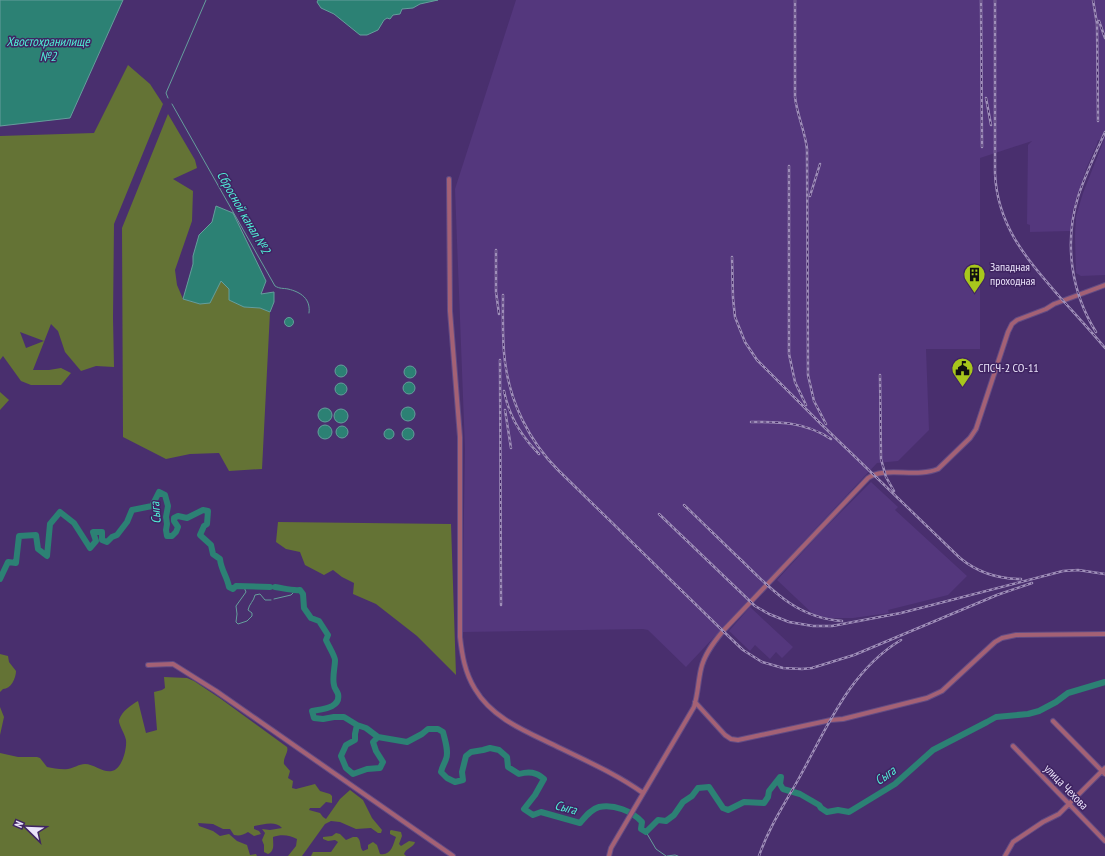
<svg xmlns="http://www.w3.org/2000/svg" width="1105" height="856" font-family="'PT Sans Narrow',sans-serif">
	<rect width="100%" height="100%" fill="#492f6e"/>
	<!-- built -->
	<path fill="#54377d" d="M516,0H1105V275L1081,276L1076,273L1075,237L1076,216L1083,193L1104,140H1098L1097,144L1086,169L1073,209L1070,231L1030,232V225L1027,224L1028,145L1032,141L980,158V349H926L929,430L898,461L877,463L686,667L648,630L643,629L462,632L465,449L455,189Z
		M871,482L898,507L895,510L967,576L948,595L888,610L889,613L853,618H829L813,614L777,580L821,532Z
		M750,607L793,647L782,658L776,652L770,659L755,645L750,651L729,631Z"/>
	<!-- green -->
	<path fill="#647335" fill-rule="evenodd" d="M128,65L150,84L163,104L114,224L113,318L114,367L96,366L81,371L65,352L58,331L51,324L33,370H49L61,368L71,373L61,385H31L21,381L3,356L0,360V136L94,133ZM20,332L44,341L26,348Z
		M168,114L195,160L197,168L173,179L193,191L192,221L175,270L177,285L183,299L200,304L221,280L244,307L260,308L270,312L262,469L229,471L219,453L190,454L166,459L123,437L122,228Z
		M0,392L9,400L0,410Z
		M278,522L451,524L456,675L417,636L376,604L353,594L354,583L342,577L333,570L324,575L305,565L300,552L286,549L276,542Z
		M0,654L8,656L9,662L16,671C16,678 11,689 3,689L0,692Z
		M164,677L187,678L194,681L221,699L287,747C289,752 283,757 284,764L290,771L288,778L293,781L292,788L296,789L315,784L320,791L330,794L332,796V803L326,802L320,808H310L309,810L320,813L323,817L326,819L340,799L350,790L363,800L372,818L382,830L381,833H378L371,828L356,829L340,822L331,821L325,824L302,856H288L296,846L297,839C290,835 281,834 273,837C273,844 275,851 268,854L264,852V845L262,840L265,833L262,829L270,830L282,828C275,820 263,825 254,826V829L259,831L261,834L254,836L248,832C243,835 240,836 234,835L230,829H223L213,824L198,823L199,826L213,831L220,836L229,834L237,841L247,845L250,855L256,854L257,856H0V753L18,757H37L40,758L47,767C53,768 61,770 68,769C74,768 79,764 85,764C94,764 103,773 112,771C122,769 127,749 126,740C125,734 118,724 119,720C122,711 131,705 138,701L146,733L157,730L154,692L162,690L165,688Z
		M0,707L4,717L0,735Z
		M391,830L401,832L402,836L399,844L401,846L409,841L415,842C414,847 406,848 404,854L406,856H311L313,852H331L338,842L335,840L328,841L323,839V837L332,836L336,833L340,834L346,840L353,837H357C362,841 359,847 363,851L368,849V845L373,842L377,845L380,854C391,856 393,845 396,837L390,834V831Z"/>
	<!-- water -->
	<path fill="#2c8174" stroke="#659e9c" d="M0,0H123L70,118L0,126Z
		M318,0H438L420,4L413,8L402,9L400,14L393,15L390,19L387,18L384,20L378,30L367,35H360L334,14L321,8L317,2Z
		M216,206L233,213L266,281L261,294L274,292V302L270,312L260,308L244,307L229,300V289L221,281L210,303L200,304L183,299L193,264V256L199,235L212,222Z
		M284.5 322a4.5 4.5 0 1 1 9 0a4.5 4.5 0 1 1-9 0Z
		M335 371a6 6 0 1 1 12 0a6 6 0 1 1-12 0Z
		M404 372a6 6 0 1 1 12 0a6 6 0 1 1-12 0Z
		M403 388a6 6 0 1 1 12 0a6 6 0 1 1-12 0Z
		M335 389a6 6 0 1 1 12 0a6 6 0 1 1-12 0Z
		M401 414a7 7 0 1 1 14 0a7 7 0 1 1-14 0Z
		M318 415a7 7 0 1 1 14 0a7 7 0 1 1-14 0Z
		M334 416a7 7 0 1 1 14 0a7 7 0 1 1-14 0Z
		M318 432a7 7 0 1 1 14 0a7 7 0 1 1-14 0Z
		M336 432a6 6 0 1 1 12 0a6 6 0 1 1-12 0Z
		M402 434a6 6 0 1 1 12 0a6 6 0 1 1-12 0Z
		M384 434a5 5 0 1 1 10 0a5 5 0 1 1-10 0Z"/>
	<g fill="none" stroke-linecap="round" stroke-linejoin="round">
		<!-- stream -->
		<path stroke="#659e9c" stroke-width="1" d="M168,98L166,93L206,0
			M172,104L275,286C280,289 283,288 288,289C301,292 311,299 309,313
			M244,587L246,592L236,606L237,614L236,622L238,624L247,621L252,616V613L248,610C249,604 254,601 255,595L260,594L265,600H271
			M274,599L291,595L295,591
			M646,832L656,849L666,856
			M667,856L675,855L678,856"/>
		<!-- river -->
		<path stroke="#2c8174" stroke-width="6" d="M0,579L8,562L16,563L19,536L36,535L38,549L47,556L50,524L60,512L74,523L90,548L96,541L93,532H102V540L107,542L112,537L117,535L127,522L132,510L152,506L159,492L165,495L168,506L166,517L167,524L166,530L167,536H172L176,532L178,527L174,521V518L178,516L187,518L203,510L208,511L207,524L204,526L200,535L211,545L213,554L220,559C221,570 227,576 229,587L233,589L236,586L270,587
			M275,587C283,588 292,591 300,590L303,594L304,608L311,618L319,621L328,635L326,640C328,645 335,656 335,660C335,667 332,678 334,685C334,688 337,691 338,694C341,708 322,709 312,711L314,718L323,719L334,717H344L357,725L366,728L378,737L407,742L422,734L428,729H438L443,732C445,740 449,752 446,759C444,765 443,764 441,772L447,778L455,782L463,780L462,772L466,756L471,752L483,750L490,748L499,750L507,757L508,767L519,774C529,771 536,772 544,779L535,795L524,809L533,815L541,812L580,823C585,817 591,809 599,807C614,804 632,811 642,822L641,829L646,832L658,820L666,821L674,815L683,802L692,796L698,788L709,787L723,808L728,810L744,802L764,803L768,797L769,791L780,777H781L780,784L783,789L800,794L819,805L821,808L827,812L838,810L849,812L895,784L933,750L987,722L996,717L1028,714L1039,711L1056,702L1068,693L1105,682
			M357,725L355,734V740L346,745L341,756L346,768L353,774L367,769L380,768L383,762L376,751L373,742L378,737"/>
		<defs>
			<path id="minor" d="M449,179L450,311L460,437V637C462,655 465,673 475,689C492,718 525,731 554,745C584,760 615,773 643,793
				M148,665L173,664L216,691L453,856
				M695,702L725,735L731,739L738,740L831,720L843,719L927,698L942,691L995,642L1002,638L1016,635L1105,634
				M1053,721L1105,774
				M1013,746L1105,841
				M609,856L611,848L694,707C698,694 698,682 701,669C704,655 713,643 723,631L868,478C883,466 917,478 938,469L970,438L976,429L1008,332L1012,324L1017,320L1046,309L1054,304L1105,285
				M1005,856L1013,842L1043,822L1059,814L1105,768"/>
		</defs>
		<!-- minor casing -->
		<use href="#minor" stroke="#634c84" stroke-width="6"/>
		<!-- minor -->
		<use href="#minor" stroke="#a46175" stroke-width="4"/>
		<defs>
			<path id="rail" d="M795,0V97C797,115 805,131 807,149L808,375L814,401L826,424
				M981,0L982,147
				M995,0V173C997,225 1026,258 1058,295C1074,313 1090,330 1105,348
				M1093,0L1097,24L1098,121
				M1099,21L1105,38
				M986,98L991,125
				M789,166V354L795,382L806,405
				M810,196L820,164
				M496,250V292L499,314
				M732,257L733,298L735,317L745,342L757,360L822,425L960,558C977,572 998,579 1021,579
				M503,295C503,317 502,340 505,362C510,402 529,441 558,470L723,631L743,650L762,662L783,668L802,669L812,668L854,655L997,595L1032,583
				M1096,332C1071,292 1064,243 1078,197C1085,175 1096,153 1105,132
				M500,360L501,605
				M880,375L881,459L886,477L894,491
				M504,391C509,417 521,436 539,454
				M505,410L511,448
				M751,422C782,422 805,422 831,439
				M684,505C703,523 721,541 740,559C771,589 796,618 842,621
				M659,514L755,606L769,614L789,622L813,626H832L901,613L1063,571L1078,570L1105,574
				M759,856C768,829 784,805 798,780C826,730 849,671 901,640"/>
		</defs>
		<!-- rail casing -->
		<use href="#rail" stroke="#9f8fb9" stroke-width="2.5"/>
		<!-- rail -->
		<use href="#rail" stroke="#3f2462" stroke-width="1" stroke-dasharray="3" stroke-linecap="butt"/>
	</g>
	<!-- icons -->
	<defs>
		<symbol id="building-pin" viewBox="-11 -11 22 30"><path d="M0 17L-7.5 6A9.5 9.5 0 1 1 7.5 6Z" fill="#a8c71c" stroke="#3f2462"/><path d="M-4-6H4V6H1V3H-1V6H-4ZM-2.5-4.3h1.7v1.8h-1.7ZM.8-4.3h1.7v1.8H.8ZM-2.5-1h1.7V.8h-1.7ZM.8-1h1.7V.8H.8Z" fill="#111"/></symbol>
		<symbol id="civic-pin" viewBox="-11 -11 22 30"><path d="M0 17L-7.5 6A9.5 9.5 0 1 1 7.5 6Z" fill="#a8c71c" stroke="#3f2462"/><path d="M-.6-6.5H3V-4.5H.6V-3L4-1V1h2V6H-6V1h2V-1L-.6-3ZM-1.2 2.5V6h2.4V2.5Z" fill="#111"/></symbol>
	</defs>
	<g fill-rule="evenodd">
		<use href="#building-pin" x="962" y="262" width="25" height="34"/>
		<use href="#civic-pin" x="950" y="356" width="25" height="34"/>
	</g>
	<g text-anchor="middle" stroke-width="3" stroke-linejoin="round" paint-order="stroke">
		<!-- poi labels -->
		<g font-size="12" fill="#eae3fa" stroke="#3f2462" text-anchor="start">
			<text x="990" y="271">Западная<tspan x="990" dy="14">проходная</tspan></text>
			<text x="978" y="372">СПСЧ-2 СО-11</text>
		</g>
		<!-- street labels -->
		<g font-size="12" fill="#eae3fa" stroke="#3f2462">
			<text transform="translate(1066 787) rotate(46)" y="4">улица Чехова</text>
		</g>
		<!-- water labels -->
		<g font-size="13" font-style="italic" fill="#50eed5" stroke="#3f2462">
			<text x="48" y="46">Хвостохранилище<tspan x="48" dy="15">№2</tspan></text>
			<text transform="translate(244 212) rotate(60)" y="5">Сбросной канал №2</text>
			<text transform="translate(155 513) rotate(-94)" y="5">Сыга</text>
			<text transform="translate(885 775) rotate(-35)" y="5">Сыга</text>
			<text transform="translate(566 807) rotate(15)" y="5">Сыга</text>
		</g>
	</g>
	<!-- north arrow -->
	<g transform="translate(28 828) rotate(293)" stroke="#3f2462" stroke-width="3" paint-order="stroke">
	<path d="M0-3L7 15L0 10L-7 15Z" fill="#eae3fa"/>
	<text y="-6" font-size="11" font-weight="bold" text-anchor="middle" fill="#eae3fa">N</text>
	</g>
</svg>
